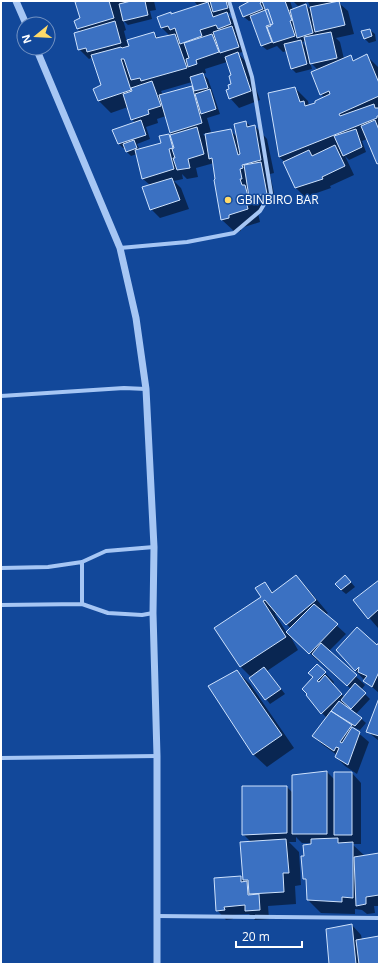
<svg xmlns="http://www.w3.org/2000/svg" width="380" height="965" font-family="'Open Sans',sans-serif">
	<rect width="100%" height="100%" fill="#12489a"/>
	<!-- shadow -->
	<path fill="#0007" fill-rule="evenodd" d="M82,1H154L156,10L150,11L152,19L128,25L123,20L126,30L124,31L128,47L154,33L159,39L170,36L162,28L158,17L170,13L172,15L198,6L194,1H228L232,12L227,14L236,23L240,33L237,34L243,52L238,53L247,63L260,100L239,108L230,98V89L232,85V76L227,62L205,69L206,73L203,74L208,79L220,114L207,118L211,132L203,134L207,138L231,131L238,138L246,122L251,127L255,126L267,139L274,173L270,174L276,203L260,206L261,212L258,213L260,222L241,228V231L235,232L222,220L214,163L196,168L198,177L187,179L182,174L183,179L174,181L181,188L189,209L160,218L151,209L150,185L143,179L137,154L131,156L127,152L126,148H123L119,144L135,123L132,119L128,107L111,113L98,100L102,86L93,57L89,59L79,49L81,32L77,28L81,19ZM192,82L194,90L192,87L163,95L161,91ZM166,116L170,133L173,135L172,139L168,135L162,144L140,150L137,144L150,139L146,127L158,123L157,119Z
		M247,1H290L293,10L306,5L312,11L308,2L298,6L293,1H332L333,3L338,2L348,11L354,34L336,38L340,42L344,59L351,57L355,61L367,56L379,68V165L367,139L362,141L366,152L349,160L345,156L354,175L330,186L331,188L305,197L295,187L285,162L279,157L295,88L308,101L309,106L317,104L325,98L321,94L318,70L310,62L312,69L296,73L292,69L287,51L283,52L277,46L267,50L262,46L252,20L249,21L244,17L248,3ZM306,41L308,51L307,52L305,46L302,42Z
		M370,30L375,34L376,41L369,43L364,38Z
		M296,576L308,589L328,613L325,615L346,634L329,651L365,685L361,690L370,699L356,714L366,723L360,730L349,725L369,742L357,774L345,766L336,757L337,755L323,745L313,736L327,718L322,713L314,677L317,665L334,682L333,684L344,697L351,689L320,661L319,662L288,632L298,650L267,671L285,694L270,704L250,678L251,677L241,667L215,628L262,597L264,584L274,593ZM277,613L291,629L287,633L275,614ZM348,706L356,713L355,714L346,708Z
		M350,581L355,587L346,594L341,590Z
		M379,582V627L378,628L354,600Z
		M379,644V693L365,681L337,650L377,646Z
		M237,671L250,684L294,748L267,767L254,755L209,686Z
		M379,701V741L367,731Z
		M327,772L335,780L352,773L361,783V844H352L365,856L379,854V906H374L375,913L367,914L362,910L355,909V914L321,913L308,900L307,881L304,878L305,857L312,845V843H302L296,837V842H289L299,852L301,885L295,886L296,904L268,906L269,919L255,920L249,914L233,915V919L226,920L217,910L240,878L244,881L241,843L251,842L243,834L287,787L293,793Z
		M352,925L361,935L362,940L379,937V964H330Z"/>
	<!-- building -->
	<path fill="#3b71c2" stroke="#cee2fd" d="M79,1H109L114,18L77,29L74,21L80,18L75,2Z
		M131,1H145L148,15L123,21L119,4Z
		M210,1H226L228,8L213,12Z
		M250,1H263L260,3L263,9L243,17L239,7Z
		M262,1H285L292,20L290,21L295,36L273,43L267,27L271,26Z
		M339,1L345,25L315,32L310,7Z
		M208,2L213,17L227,12L231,24L218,29L216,25L200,30L202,36L180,44L175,28L170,30L168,26L161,28L157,17L171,12V14Z
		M306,4L313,33L297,38L290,10Z
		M268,9L273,24L266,26L272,42L261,46L250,16Z
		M115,21L121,43L87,52L86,48L78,50L74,33Z
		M232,26L239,47L220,53L213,32Z
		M370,29L372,36L364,39L361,31Z
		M154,32L156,38L175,34L187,68L141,81L140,78L131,80L124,59H121L131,90L98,101L93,89L101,85L91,55L121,47L122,48L129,46L127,40Z
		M331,32L337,58L310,64L304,37Z
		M212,34L219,52L196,60L197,64L188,67L186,59L189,58L184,43Z
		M301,40L307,64L291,69L284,44Z
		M238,52L251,91L229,99L226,90L229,89L228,85L231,84L229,76L231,75L225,57Z
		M367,54L379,83V96L339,114L340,116L374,104L375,108H379V116H377V118L279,157L268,93L295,87L300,102L304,101L305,106L315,103V101L330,94L329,91L320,95L311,72L351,55L353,61Z
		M203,73L208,88L194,91L190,77Z
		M152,81L161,106L148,110L149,114L131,120L123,94L132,91L131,88Z
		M192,86L202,123L170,133L159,95Z
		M210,89L216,109L201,114L195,94Z
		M141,120L146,135L118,144L112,130Z
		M375,120L379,130V163L377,164L361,126Z
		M246,121L247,127L255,125L261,160L242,165L243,168L240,169L242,179H240L242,185H245L249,200L246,201L248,209L229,215V218L221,220L214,180L215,179L212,158L209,159L205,134L231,129L238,155L240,154L234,124Z
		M197,127L204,154L188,159L190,168L177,170L173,158H175L172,149L174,148L170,135Z
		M356,129L362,147L343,156L334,136Z
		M169,134L173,148L169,149L174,169L142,179L135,150L161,143L159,136Z
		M134,140L137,148L126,152L123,144Z
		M335,145L345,166L322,177L323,179L295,188L283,162L309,150L312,156Z
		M261,162L267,194L249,197L244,165Z
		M172,178L180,200L150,210L142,187Z
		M296,575L316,600L286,625L265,600L263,601L286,637L240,667L214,628L261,597L255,588L265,582L272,593Z
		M345,575L351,582L341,590L335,584Z
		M379,580V609L368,619L353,600Z
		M314,604L338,624L309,654L286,632Z
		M357,627L377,645L379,642V672L372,687L363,681L367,676L358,672L359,667L355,671L336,650Z
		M321,643L357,675L347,686L312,654Z
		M317,664L326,672L317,681L319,682L325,675L342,694L321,714L306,695L307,694L302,689L313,677L308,673Z
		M264,667L281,689L265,700L249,678Z
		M237,670L282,735L253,755L208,686Z
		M355,683L366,693L351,709L341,700Z
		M379,698V736L366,732Z
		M339,701L362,718L355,726L331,711Z
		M331,711L352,725L340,742L342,743L352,727L360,732L348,765L335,757L339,748L336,747L334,751L312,736Z
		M327,771V834H292V775Z
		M334,772H352V835H334Z
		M242,786H287V833L242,835Z
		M338,838V843L353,842V898L342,897V902L307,900L306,879H303L301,856H304L303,845L311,844V839Z
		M286,839L289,873H283L284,892L249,894L248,880H243L240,842Z
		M379,853V895L366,897V904L356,906L354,857Z
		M241,876V882L247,881L248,895L259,894L260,910L245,911V905L224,907L225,910L216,911L214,878Z
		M352,924L356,964H329L326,929Z
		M379,936V964H359L356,940Z"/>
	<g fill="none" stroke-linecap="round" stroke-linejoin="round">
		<!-- minor -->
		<path stroke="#a6c6f4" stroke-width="4" d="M120,248L187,242L234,233L260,211L271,193L252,77L229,1
			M1,396L124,388L146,389
			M82,562V604
			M1,568L48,567L82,562L106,551L154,547
			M1,605L82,604L108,613L142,615L153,613
			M1,758L157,756
			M157,916L379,918"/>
		<!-- tertiary -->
		<path stroke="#a6c6f4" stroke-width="7" d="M16,1L26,24
			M36,48L120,248L136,318L146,389L154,547L153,613L157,756V964"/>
	</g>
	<!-- markers -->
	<circle fill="#ffda69" stroke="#12489a" stroke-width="1.5" cx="228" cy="200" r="4"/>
	<g text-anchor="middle" stroke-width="3" stroke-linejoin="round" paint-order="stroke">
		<!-- poi labels -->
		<g font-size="12" fill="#fff" stroke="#12489a" text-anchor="start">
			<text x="236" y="204">GBINBIRO BAR</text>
		</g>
	</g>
	<!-- border -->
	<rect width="380" height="965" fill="none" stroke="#ffffff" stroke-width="4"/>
	<!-- north arrow -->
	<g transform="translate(36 36) rotate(252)"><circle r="19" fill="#12489a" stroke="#7191c2"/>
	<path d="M0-3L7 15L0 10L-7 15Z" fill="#ffda69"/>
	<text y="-6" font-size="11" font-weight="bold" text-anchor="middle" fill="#ffffff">N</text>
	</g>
	<!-- scale -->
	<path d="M236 941v6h66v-6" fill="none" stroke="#ffffff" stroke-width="2"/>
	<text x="242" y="941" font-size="12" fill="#ffffff" stroke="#12489a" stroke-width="3" paint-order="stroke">20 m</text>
</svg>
